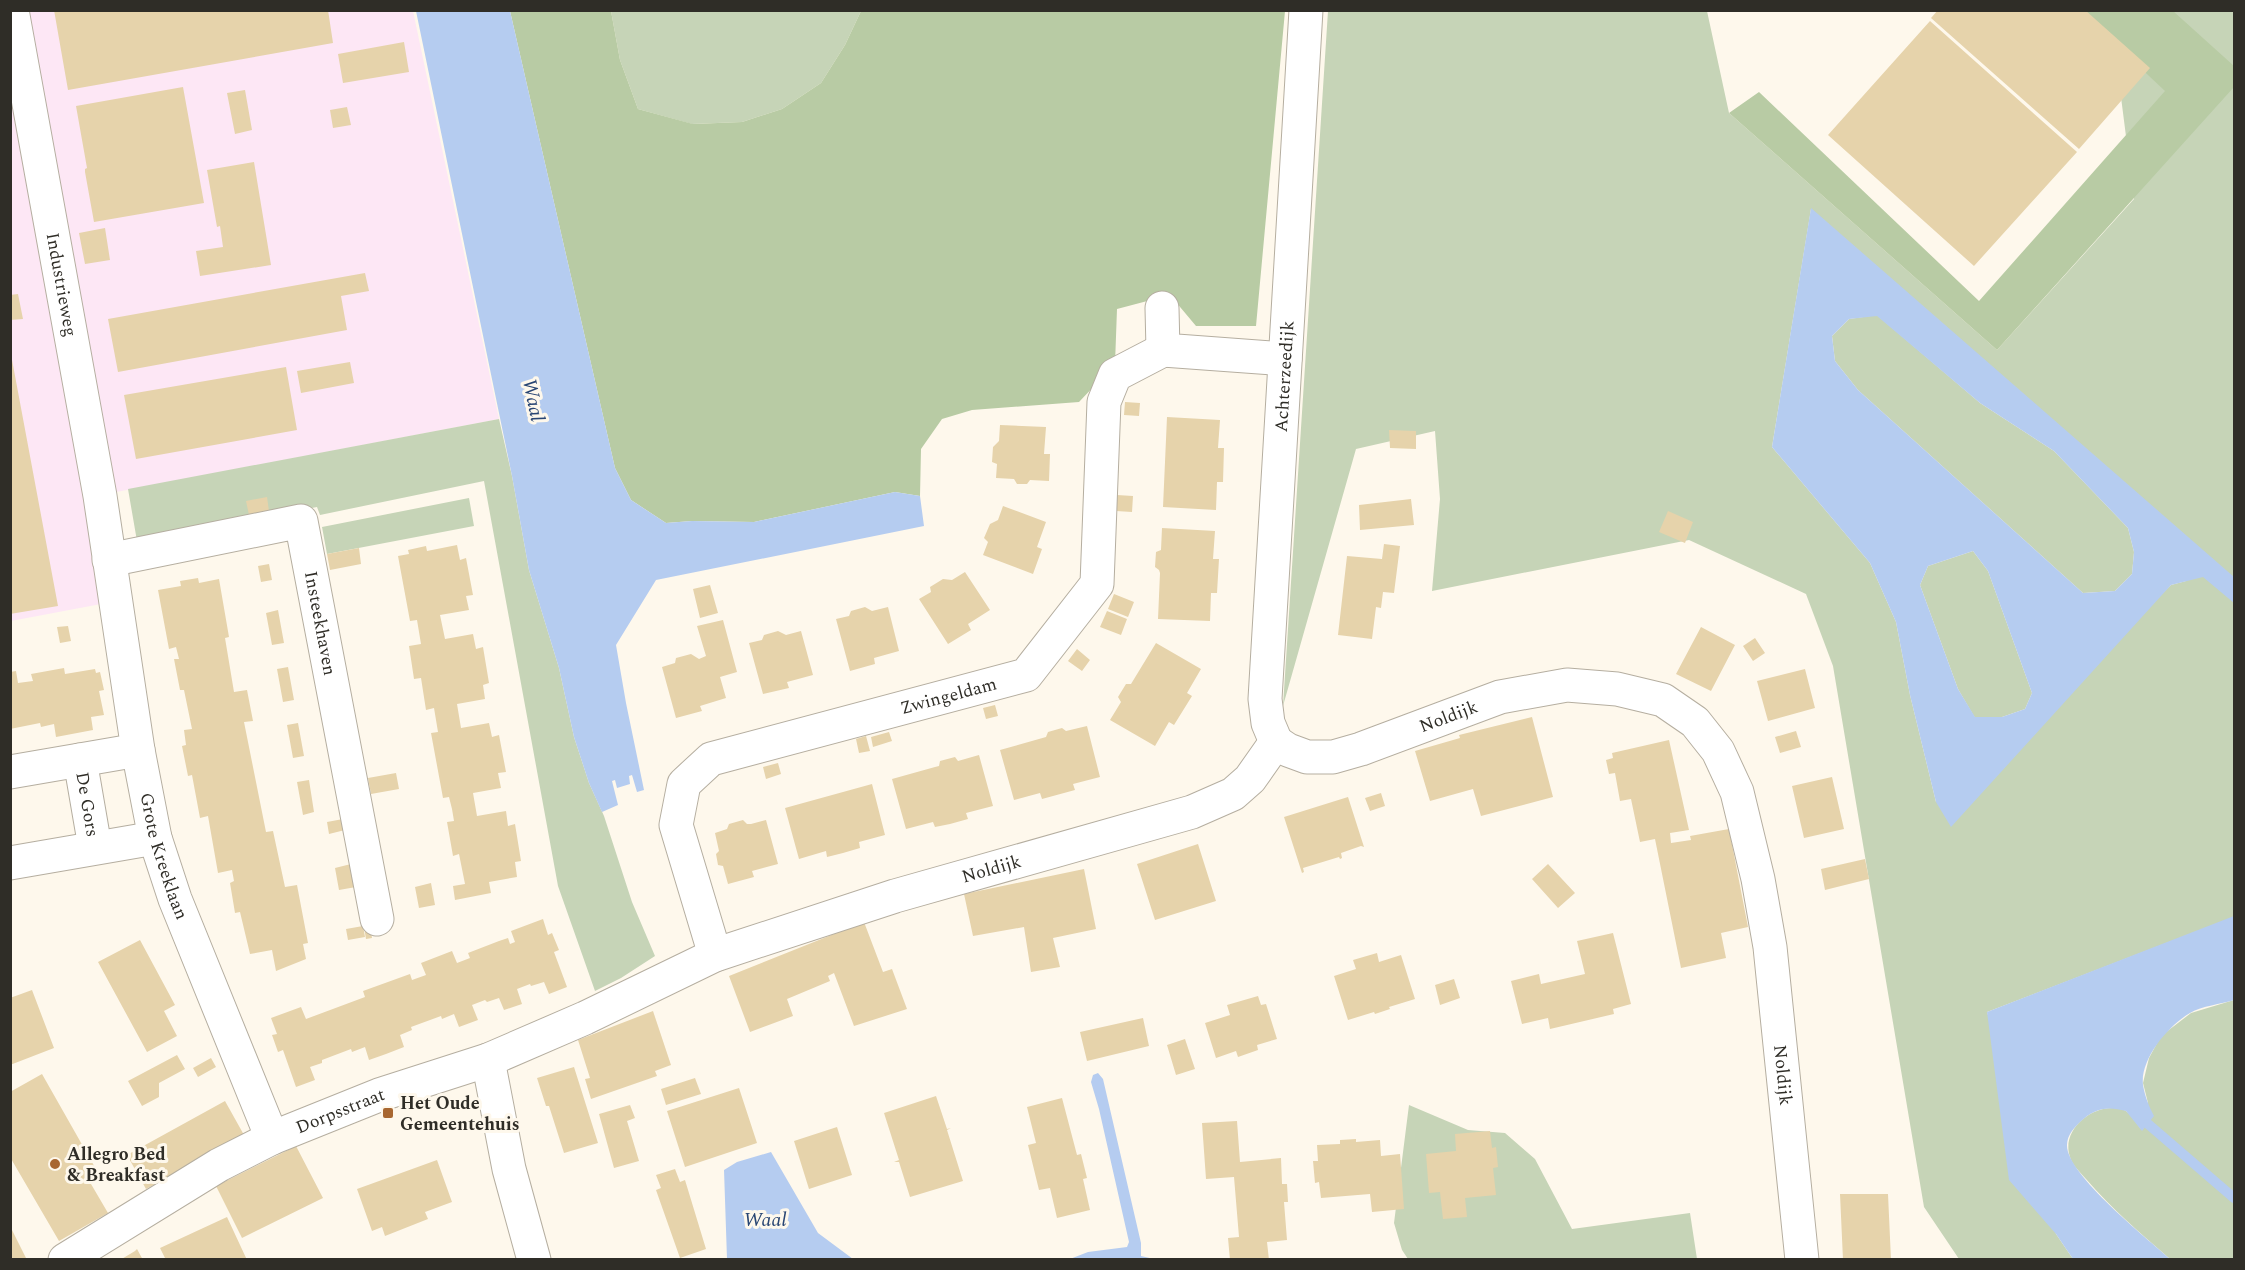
<svg xmlns="http://www.w3.org/2000/svg" width="2245" height="1270" font-family="Spectral,serif">
	<rect width="100%" height="100%" fill="#fef8ec"/>
	<!-- industrial -->
	<path fill="#fde7f5" d="M11,11H413L499,419L85,498L101,604L11,621Z"/>
	<!-- green -->
	<path fill="#c6d4b7" fill-rule="evenodd" d="M611,11H861L845,45L821,83L782,109L742,122L692,124L638,109L620,60Z
		M1328,11H1707L1729,113L1997,350L2134,199L2110,11H2234V920V917L1987,1012L2056,1234L2073,1259H1959L1924,1207L1833,666L1806,594L1689,540L1432,591L1440,499L1435,431L1356,449L1283,706ZM1811,209L2186,581L2171,585L1936,802L1910,695L1896,622L1870,563L1772,447Z
		M1877,315L1980,403L2054,451L2128,528L2134,552L2132,574L2115,591L2083,593L1858,390L1835,361L1832,336L1849,319Z
		M499,419L512,476L529,570L559,668L574,737L589,783L604,816L632,902L655,956L621,978L595,991L558,886L484,481L320,515L317,507L137,541L128,489Z
		M469,498L474,526L327,554L322,527Z
		M1973,551L1988,571L2032,693L2025,709L2002,717L1975,718L1958,689L1920,585L1928,566Z
		M2234,1000V1259H2170C2140,1233 2112,1209 2086,1179C2081,1173 2072,1165 2070,1157C2060,1128 2097,1100 2124,1110C2131,1113 2137,1125 2142,1130L2148,1103L2143,1083L2149,1058L2161,1036L2191,1013Z
		M1409,1105L1468,1130L1505,1133L1535,1159L1572,1229L1690,1213L1697,1259H1408L1402,1250L1394,1223Z"/>
	<!-- forest -->
	<path fill="#b8cba4" d="M510,11H611L620,60L638,109L693,124L742,122L782,109L821,83L845,45L861,11H1285L1256,326H1196L1170,295L1117,309L1115,364L1079,402L972,410L942,419L921,449L920,496L895,492L754,522L692,521L666,523L631,500L615,468Z
		M2080,11H2173L2234,66V87L1997,350L1729,113L1759,92L1979,301L2165,91Z"/>
	<!-- water -->
	<path fill="#b5ccf0" fill-rule="evenodd" d="M416,11H510L615,468L631,500L666,523L692,521L754,522L895,492L920,496L924,526L656,580L616,645L626,703L644,790L637,792L632,775L629,776L630,784L617,788L615,780L612,781L618,805L602,812L589,783L574,737L559,668L529,570L512,476Z
		M1811,208L2234,577V603L2203,577L2171,585L1951,827L1936,802L1910,695L1896,622L1870,563L1772,447ZM1877,316L1980,403L2054,451L2128,528L2134,552L2132,574L2115,591L2083,593L1858,390L1835,361L1832,336L1849,319ZM1973,551L1988,571L2032,693L2025,709L2002,717H1975L1958,689L1920,585L1928,566Z
		M2234,916V1000C2221,1004 2202,1006 2190,1013C2168,1026 2140,1059 2143,1085C2145,1097 2149,1106 2154,1116L2142,1131L2126,1111C2107,1106 2095,1108 2080,1122C2074,1128 2067,1135 2067,1145C2066,1174 2148,1239 2170,1259H2073L2056,1234L2009,1180L1987,1012Z
		M1098,1073L1103,1079L1141,1243V1256L1154,1259H1070L1088,1252L1127,1247L1129,1242L1099,1109L1091,1082L1093,1075Z
		M771,1152L818,1233L853,1259H727L724,1170L737,1162Z"/>
	<g fill="none" stroke-linecap="round" stroke-linejoin="round">
		<!-- stream -->
		<path stroke="#b5ccf0" stroke-width="10" d="M2148,1124L2234,1198"/>
	</g>
	<!-- building -->
	<path fill="#e6d3ab" d="M54,10H328L333,43L68,90Z
		M1938,10H2085L2150,68L2079,149L1931,18Z
		M1930,21L2077,152L1974,266L1828,135Z
		M404,42L409,72L343,83L338,54Z
		M183,87L204,203L94,222L85,172V169L87,168L76,106Z
		M245,90L252,130L235,134L227,93Z
		M347,107L351,125L333,128L330,110Z
		M254,162L271,265L200,276L196,251L223,247L220,226L217,227L207,170Z
		M105,228L110,260L85,264L79,233Z
		M365,273L369,291L341,296L347,330L118,372L108,319Z
		M18,294L23,319L10,320V295Z
		M10,349L58,606L10,614Z
		M350,362L354,383L301,393L297,371Z
		M286,367L297,430L136,459L124,395Z
		M1125,402L1140,403L1139,416L1124,415Z
		M1167,417L1220,420L1218,448H1224L1223,482H1217L1216,510L1163,507Z
		M1000,425L1046,427L1044,454H1050L1049,481L1030,480L1027,484H1017L1014,479L996,478L997,464L992,462L993,447L999,441Z
		M1389,430L1416,431V449L1390,448Z
		M1117,495L1133,496L1132,512L1116,511Z
		M267,497L269,511L249,515L246,501Z
		M1411,499L1414,525L1360,530L1359,505Z
		M1003,506L1046,522L1037,547L1042,549L1033,574L983,555L988,542L984,538L990,524L998,520Z
		M1668,511L1693,522L1685,543L1659,532Z
		M1162,528L1215,531L1213,559H1219L1217,593H1211L1210,621L1158,619L1160,573L1159,570L1155,567L1156,552L1161,550Z
		M1384,544L1400,546L1394,593L1383,592L1381,608L1376,607L1372,639L1338,635L1347,556L1382,559Z
		M457,545L460,560L466,558L473,595L466,596L469,610L440,615L445,639L473,634L476,649L483,647L489,683L483,685L485,699L457,704L461,728L489,723L492,737L499,735L506,772L498,773L501,788L473,793L477,816L506,811L508,826L515,824L521,861L515,862L517,877L489,882L491,893L455,900L453,886L465,884L459,854L453,856L447,822L454,821L452,809L449,797L443,798L431,733L438,732L434,708L426,710L421,678L414,679L409,646L421,644L417,620L410,621L398,556L409,554L408,550L426,546L427,551Z
		M359,548L361,564L330,570L327,554Z
		M269,564L272,580L261,582L258,566Z
		M965,572L990,610L968,624L971,630L948,644L919,599L931,592L930,587L943,579L952,580Z
		M198,578L199,583L219,579L229,637L225,638L234,692L247,690L253,721L244,722L266,832L273,831L285,887L297,885L308,943L303,944L306,959L276,971L272,950L250,954L240,912L235,913L230,883L234,881L232,870L218,873L208,816L200,818L192,775L188,776L182,746L186,745L184,730L192,729L184,690H180L174,659H179L176,647L169,649L158,590L181,586L180,581Z
		M710,585L718,613L700,618L693,589Z
		M1114,594L1134,602L1128,617L1108,609Z
		M865,607L872,611L888,607L899,651L874,658L875,664L850,671L836,619L849,616L851,611Z
		M278,610L284,643L272,645L266,613Z
		M1107,611L1127,619L1121,635L1100,627Z
		M723,620L737,672L720,677L726,698L700,706L702,711L676,718L662,667L675,663L676,658L691,654L699,659L706,656L697,626Z
		M68,626L71,641L60,643L57,627Z
		M1701,627L1735,645L1711,691L1676,674Z
		M778,631L786,635L801,631L813,675L787,682L789,688L763,694L749,643L762,640L764,635Z
		M1755,638L1765,653L1753,661L1743,646Z
		M1156,643L1201,669L1187,693L1192,696L1174,725L1169,722L1155,746L1110,720L1121,702L1118,697L1126,684H1131Z
		M1077,649L1090,660L1082,671L1068,661Z
		M288,667L294,700L283,702L277,669Z
		M64,668L65,674L95,669L96,673L100,672L104,690L99,691L104,715L91,717L93,730L56,737L54,724L41,727L40,723L10,729V672L16,671L18,683L33,681L31,674Z
		M1805,669L1815,708L1768,721L1757,681Z
		M995,705L998,716L986,719L983,708Z
		M1532,717L1553,797L1481,816L1473,789L1430,801L1415,751L1460,738L1459,735Z
		M298,723L304,756L293,758L287,725Z
		M1087,726L1100,777L1073,784L1075,790L1042,799L1040,793L1014,800L1000,750L1046,737L1048,732L1062,728L1066,731Z
		M1796,731L1801,747L1780,753L1775,737Z
		M889,732L892,741L873,747L871,737Z
		M866,736L870,751L859,753L856,739Z
		M1669,740L1689,830L1670,833L1671,843L1691,840L1690,836L1729,829L1748,927L1721,933L1726,958L1681,968L1655,839L1640,842L1631,799L1620,801L1615,773L1609,774L1606,760L1613,758L1612,753Z
		M979,755L993,806L966,813L968,819L950,824L935,827L933,822L906,829L892,779L935,767L939,766L940,761L955,757L958,761Z
		M778,763L781,774L766,779L763,767Z
		M396,773L399,789L371,794L368,778Z
		M1832,777L1844,829L1804,838L1792,786Z
		M309,780L314,812L303,815L297,782Z
		M872,784L885,835L859,842L860,848L843,853L827,857L826,851L799,859L785,808Z
		M1381,793L1385,806L1370,811L1365,798Z
		M1348,797L1364,847L1361,846L1341,853L1342,858L1340,859L1339,857L1303,868L1304,872L1302,873L1284,817Z
		M343,819L345,830L329,834L327,822Z
		M743,820L747,824H751L766,820L778,864L752,871L754,877L728,884L723,866L718,865L716,854L719,851L715,833L727,829L729,824Z
		M1198,844L1216,901L1155,920L1137,864Z
		M1865,859L1869,879L1825,890L1821,869Z
		M351,864L356,887L339,890L335,868Z
		M1548,864L1575,893L1558,908L1532,879Z
		M1084,869L1096,929L1053,938L1060,967L1031,972L1024,927L973,936L964,894Z
		M431,883L435,905L419,908L415,887Z
		M543,919L548,935L552,933L559,950L554,952L567,987L549,994L544,982L531,986L530,984L517,989L522,1004L504,1010L499,998L487,1002L485,1000L472,1005L478,1020L459,1027L454,1014L442,1019L441,1016L411,1027L412,1030L400,1035L404,1047L386,1054L369,1060L365,1047L352,1052L351,1049L322,1060V1063L310,1067L315,1080L296,1087L283,1050L278,1052L272,1035L277,1034L271,1018L301,1007L306,1019L365,997L363,991L410,974L412,980L426,975L421,963L452,951L457,963L470,958L468,953L499,941L508,938L510,944L515,942L511,931Z
		M864,922L883,972L892,969L907,1009L854,1026L834,973L828,976L830,981L787,999L793,1016L750,1032L729,976Z
		M363,926L365,937L348,940L346,929Z
		M370,926L372,938L366,939L364,927Z
		M1613,933L1631,1004L1613,1009L1614,1014L1550,1029L1548,1018L1522,1024L1511,981L1539,974L1541,984L1585,974L1577,941Z
		M140,940L175,1005L164,1011L177,1036L147,1052L98,962Z
		M1377,953L1379,962L1401,955L1415,999L1389,1007L1390,1009L1375,1014L1374,1012L1348,1020L1334,976L1356,969L1353,960Z
		M1454,979L1460,998L1440,1005L1435,985Z
		M32,990L54,1048L10,1065V998Z
		M1258,996L1261,1005L1266,1004L1277,1039L1257,1045L1258,1050L1238,1057L1236,1051L1216,1058L1205,1023L1230,1015L1227,1005Z
		M653,1011L671,1065L655,1071L657,1076L591,1099L585,1079L590,1078L578,1040Z
		M1143,1018L1149,1046L1087,1061L1080,1032Z
		M1185,1039L1195,1069L1176,1075L1167,1045Z
		M177,1055L185,1069L159,1083V1097L142,1106L128,1081Z
		M211,1058L216,1067L198,1077L193,1068Z
		M574,1067L598,1143L564,1153L549,1106H546L537,1078Z
		M42,1074L101,1178L91,1184L108,1213L59,1241L10,1157V1092Z
		M695,1078L701,1094L666,1105L661,1089Z
		M739,1088L757,1143L685,1167L667,1111Z
		M936,1096L947,1129L951,1128L947,1130L963,1181L910,1197L899,1162H894L899,1160L884,1113Z
		M1062,1098L1077,1155L1081,1154L1087,1178L1083,1179L1090,1210L1057,1218L1050,1188L1039,1190L1028,1145L1036,1143L1027,1107Z
		M225,1101L244,1135L146,1189L127,1155Z
		M630,1105L635,1118L627,1121L639,1161L614,1168L599,1114Z
		M1237,1121L1240,1162L1281,1158L1282,1184H1287L1288,1202H1284L1287,1240L1267,1242L1269,1260H1230L1228,1238L1239,1237L1234,1177L1206,1179L1202,1123Z
		M837,1127L852,1175L809,1189L794,1141Z
		M1490,1131L1492,1148L1496,1147L1498,1167L1493,1168L1496,1195L1465,1198L1467,1217L1443,1219L1440,1192L1429,1193L1426,1154L1456,1151L1455,1134Z
		M1356,1139V1142L1380,1140L1381,1156L1400,1154L1404,1209L1372,1212L1370,1194L1321,1198L1319,1182L1315,1183L1313,1161H1318L1317,1145L1340,1144V1140Z
		M296,1146L323,1198L242,1238L216,1186Z
		M437,1160L452,1202L425,1212L428,1219L385,1236L382,1227L372,1231L357,1189Z
		M675,1169L680,1182L685,1180L706,1249L680,1258L656,1190L661,1188L656,1175Z
		M1840,1194H1888L1891,1260H1843Z
		M227,1217L247,1260H166L160,1248Z
		M10,1226L27,1260H10Z
		M137,1249L143,1260H120L135,1251Z"/>
	<g fill="none" stroke-linecap="round" stroke-linejoin="round">
		<defs>
			<g id="minor">
				<path id="s1" d="M12,10L100,496L138,750L155,838L175,899L272,1138"/>
				<path d="M1162,308L1163,350L1285,359"/>
				<path id="s2" d="M109,560L301,521L377,919"/>
				<path id="s3" d="M80,760L95,847"/>
				<path d="M10,772L138,750"/>
				<path d="M10,863L155,838"/>
				<path id="s4" d="M715,955L676,825L684,784L711,759L1026,675L1097,584L1104,402L1115,375L1163,350"/>
				<path d="M488,1060L509,1169L534,1260"/>
			</g>
			<g id="tertiary">
				<path id="s5" d="M1276,742L1288,750L1307,757H1333L1361,749L1500,697L1567,685L1617,689L1663,700L1695,722L1718,751L1737,792L1758,879L1770,947L1802,1260"/>
				<path id="s6" d="M1276,742L1268,723L1265,699L1306,10"/>
				<path id="s7" d="M65,1260L219,1165L272,1138L379,1095L488,1060L585,1018L715,955L895,896L1192,812L1233,794L1250,779L1276,742"/>
			</g>
		</defs>
		<!-- minor casing -->
		<use href="#minor" stroke="#b5aea0" stroke-width="35"/>
		<!-- tertiary casing -->
		<use href="#tertiary" stroke="#b5aea0" stroke-width="35"/>
		<!-- minor -->
		<use href="#minor" stroke="#fff" stroke-width="33"/>
		<!-- tertiary -->
		<use href="#tertiary" stroke="#fff" stroke-width="33"/>
	</g>
	<!-- markers -->
	<g fill="#a86731" stroke="#fef8ec" stroke-width="2">
		<rect x="382" y="1107" width="12" height="12" rx="3"/>
		<circle cx="55" cy="1164" r="6"/>
	</g>
	<g text-anchor="middle" stroke-width="6" stroke-linejoin="round" paint-order="stroke">
		<!-- street labels -->
		<g font-size="18" fill="#2f2d27" stroke="#fef8ec">
			<text dy="6" stroke="none"><textPath href="#s1" startOffset="279">Industrieweg</textPath></text>
			<text dy="6" stroke="none"><textPath href="#s6" startOffset="368">Achterzeedijk</textPath></text>
			<text dy="6" stroke="none"><textPath href="#s2" startOffset="300">Insteekhaven</textPath></text>
			<text dy="6" stroke="none"><textPath href="#s4" startOffset="460">Zwingeldam</textPath></text>
			<text dy="6" stroke="none"><textPath href="#s5" startOffset="183">Noldijk</textPath></text>
			<text dy="6" stroke="none"><textPath href="#s3" startOffset="45">De Gors</textPath></text>
			<text dy="6" stroke="none"><textPath href="#s1" startOffset="860">Grote Kreeklaan</textPath></text>
			<text dy="6" stroke="none"><textPath href="#s7" startOffset="1010">Noldijk</textPath></text>
			<text dy="6" stroke="none"><textPath href="#s5" startOffset="812">Noldijk</textPath></text>
			<text dy="6" stroke="none"><textPath href="#s7" startOffset="314">Dorpsstraat</textPath></text>
		</g>
		<!-- poi labels -->
		<g font-size="18" font-weight="bold" fill="#2f2d27" stroke="#fef8ec" text-anchor="start">
			<text x="400" y="1109">Het Oude<tspan x="400" dy="21">Gemeentehuis</tspan></text>
			<text x="67" y="1160">Allegro Bed<tspan x="67" dy="21">&amp; Breakfast</tspan></text>
		</g>
		<!-- water labels -->
		<g font-size="20" font-style="italic" fill="#284573" stroke="#fef8ec">
			<text transform="translate(534 400) rotate(78)" y="7">Waal</text>
			<text x="765" y="1226">Waal</text>
		</g>
	</g>
	<!-- border -->
	<rect width="2245" height="1270" fill="none" stroke="#2f2d27" stroke-width="24"/>
</svg>
